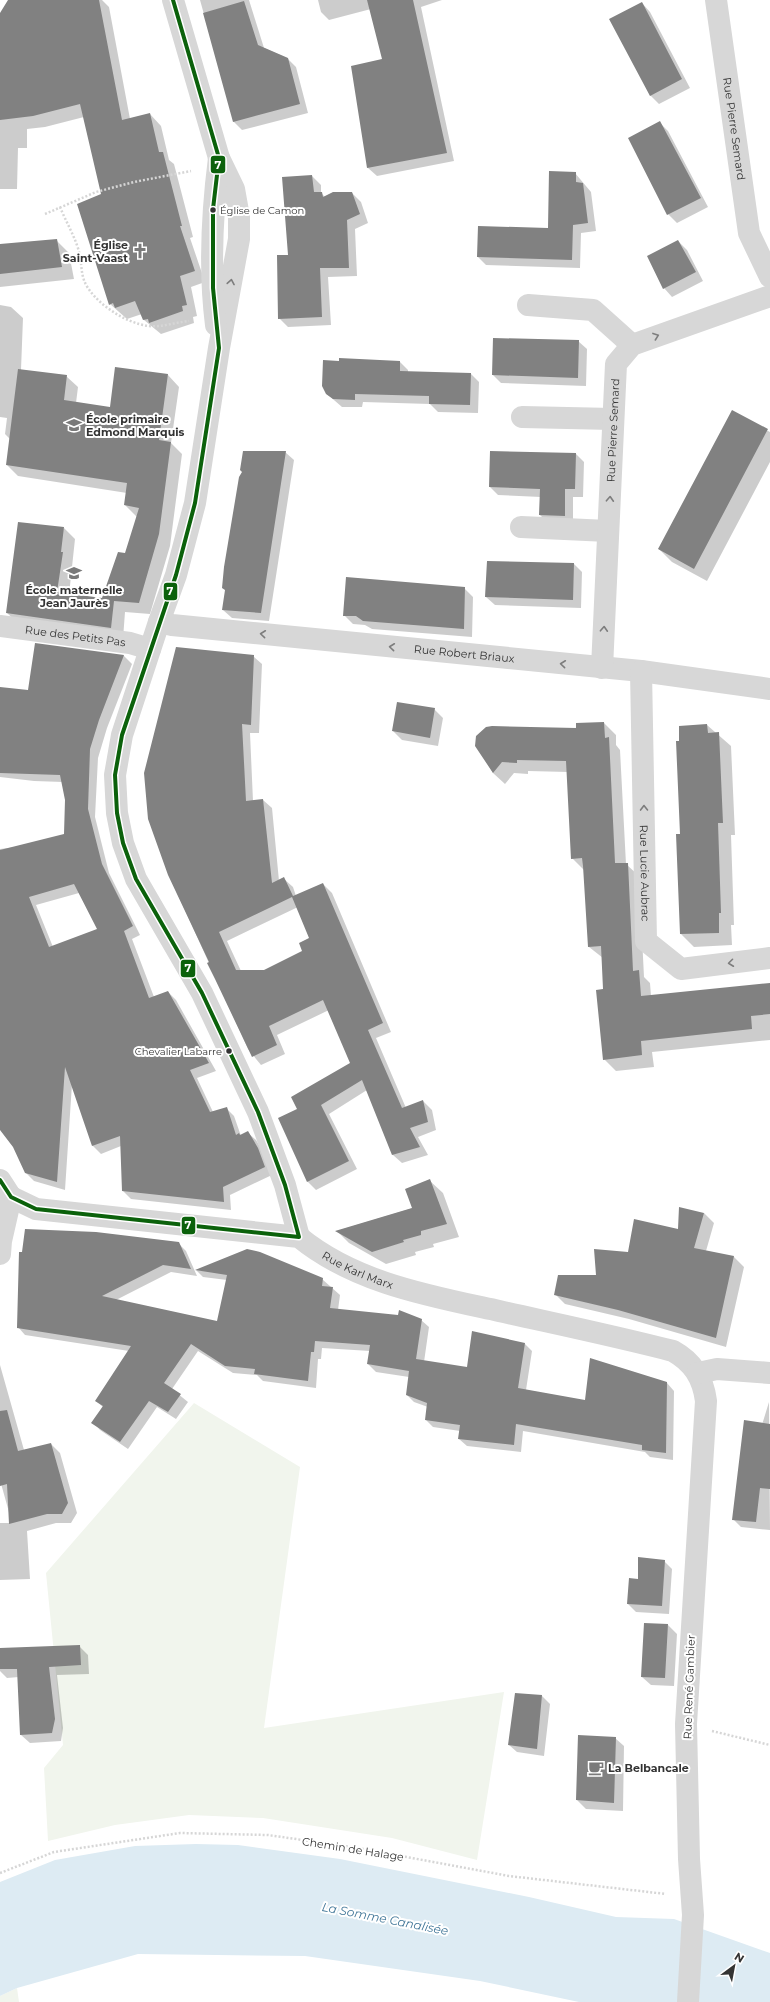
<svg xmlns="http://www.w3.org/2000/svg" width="770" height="2002" font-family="Montserrat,sans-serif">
	<rect width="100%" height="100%" fill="#fff"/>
	<!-- green -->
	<path fill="#f1f5ed" d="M194,1403L300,1467L264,1728L504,1692L477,1860L392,1838L263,1818L189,1815L115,1825L48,1841L44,1768L63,1745L46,1573Z
		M17,1988L19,2002H0V1996Z"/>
	<!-- water -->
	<path fill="#ddebf3" d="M196,1844L238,1845L340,1859L529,1897L616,1917L674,1919L770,1953V2002H579L480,1981L305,1956L138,1954L17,1988L0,1996V1882L55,1860L135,1846Z"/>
	<!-- shadow -->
	<path fill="#0003" fill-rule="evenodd" d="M9,0H102L109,7L130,119L150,114L161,126L169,160L174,164L193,237L190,238L205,282L191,287L197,316L193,317L194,323L161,334L144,320L142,314L127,319L110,304L78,205L103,195L84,117L45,127L27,129V148H18L17,189H0V15Z
		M200,0H249L264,48L287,58L296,67L308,113L242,130L234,122Z
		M318,0H442L421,7L454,161L377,176L368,168L384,60L371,9L329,20L321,12Z
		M642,3L650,12L690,88L659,104L650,95Z
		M659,122L668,131L708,207L677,223L668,214Z
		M575,173L591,192L596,231L581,233L580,268L486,265L478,257L549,229Z
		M312,176L321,185V193L325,197L352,193L361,202L368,223L355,229L357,276L328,277L331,325L288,327L279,318L289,256Z
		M56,240L69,253L74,279L0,287V245Z
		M678,241L687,250L703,281L672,297L664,288Z
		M0,305L11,307L23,318L21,370L66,376L78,387L76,403L111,408L168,375L179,387L171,443L182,454L170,546L150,614L125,612L123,639L19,624L7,613L64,528L75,539L69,595L103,599L126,554L137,517L125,505L127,493L18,476L7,465L10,439L5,434L7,418L0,417Z
		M578,341L587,349L586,386L501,383L493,375Z
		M400,362L408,370V372L471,374L479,382L478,413L438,412L430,404L363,402L362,407H342L327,394Z
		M732,412L770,432V462L707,581L672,562L659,549Z
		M285,452L294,460L269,621L232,618L223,610Z
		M576,454L584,462L583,497H573V524L548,523L540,515L541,497L498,495L490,487Z
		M574,564L582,572L581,608L495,605L486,597Z
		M464,588L473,597L472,637L372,629L365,625L353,624L344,615Z
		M36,644L124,656L132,664L107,728L98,758L95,817L109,873L140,935L132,939L154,997L168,992L176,1000L216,1071L197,1078L213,1112L226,1108L234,1116L241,1136L248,1133L256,1140L266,1157L272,1175L230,1195L231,1210L131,1199L123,1191L121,1146L101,1154L93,1146L72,1084L65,1190L34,1181L26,1173L0,1118V849L16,847L65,835L66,800L63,782L34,781L0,777V702L29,691ZM79,893L99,929L53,947L36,905Z
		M253,656L262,664L259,733H250L253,801L263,800L272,808L279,881L284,879L293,887L296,896L323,884L332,893L391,1032L376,1038L406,1108L423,1101L432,1110L436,1130L418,1137L428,1155L402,1163L393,1155L367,1090L329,1114L357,1169L316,1190L308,1182L298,1109L352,1064L329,1010L277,1035L285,1054L261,1065L248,1049L169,875ZM298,907L311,939L304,951L265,971H241L227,941Z
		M434,709L443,718L438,746L402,740L393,731Z
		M604,723L616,735V745L620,750L626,864L639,876L644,977L650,983L651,996L770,985V1040L652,1052L654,1067L616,1071L604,1059L603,958L589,947L584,870L572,858L568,772L528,771V774L514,773L505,784L493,773L476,745Z
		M707,725L731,746L735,835H731L734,925H731L732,945L694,947L681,934L677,835H681L680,742Z
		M430,1181L443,1193L459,1237L433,1244L434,1247L415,1252L416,1255L386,1264L349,1243L337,1231L413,1208Z
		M704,1213L714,1223L706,1251L734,1257L744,1267L726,1347L629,1319L565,1304L555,1294L597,1276L629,1253L678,1231Z
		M178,1243L186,1251L197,1276L171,1272L116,1300L218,1322L227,1280L203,1277L196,1270L322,1279L340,1295L338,1310L421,1320L429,1327L424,1362L468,1368L525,1344L532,1351L526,1390L586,1401L667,1383L674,1391L673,1460L650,1457L645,1452L523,1431L521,1452L467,1446L459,1439L460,1431L433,1427L426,1420L428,1407L414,1402L407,1395L409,1377L376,1372L368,1364L370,1351L322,1348L321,1359H318L316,1388L263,1381L257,1375L233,1373L198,1351L172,1389L188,1402L176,1419L157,1407L128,1449L100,1430L93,1422L103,1407L96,1401L129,1351L25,1335L18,1327Z
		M0,1365L24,1450L51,1444L60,1453L77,1513L71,1523H56L27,1531L30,1579L0,1580V1523H12L0,1480Z
		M769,1402L770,1530L741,1527L733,1519Z
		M664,1561L672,1569L669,1614L636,1612L628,1604L638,1580Z
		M668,1625L677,1634L674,1686L651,1685L642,1677Z
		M79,1646L88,1655L89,1674L57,1675L63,1728L61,1741L30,1743L21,1735L19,1677L7,1678L0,1671V1649Z
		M516,1694L542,1696L550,1704L544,1756L517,1752L509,1745Z
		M615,1738L624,1746L623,1811L586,1809L577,1800Z"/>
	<!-- building -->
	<path fill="#818181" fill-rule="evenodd" d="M8,0H99L122,120L150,113L159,152H163L182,226H180L195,271L180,276L187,305L182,306L183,311L149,323L148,319L143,320L135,301L115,308L113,303L109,305L77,204L101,194L80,104L33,116L0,120V13Z
		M367,0H413L447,153L367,168L351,66L382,59Z
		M244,1L258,45L288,58L300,104L233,122L203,13Z
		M642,2L682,79L650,96L609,19Z
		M660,121L701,198L667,215L628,138Z
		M549,171L576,172V182L583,183L588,223L573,225L572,260L477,257L478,226L548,228Z
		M312,175L314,192H322L323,197L333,192H352L360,214L347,220L349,268H320L322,317L278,319L277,255H288L282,177Z
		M57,239L62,267L0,274V244Z
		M678,240L696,272L663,289L647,256Z
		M493,338L579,340L578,378L492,375Z
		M339,358L400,361V371L471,373L470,405L429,404V396L355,394V400L333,399L326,394L322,386L323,360L339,361Z
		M115,367L168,374L159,440L171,442L159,534L139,603L114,601L111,628L6,613L18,522L64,527L61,552H63L57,592L102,598L118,552L125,553L139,508L124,505L127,483L6,465L18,369L67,375L64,400L110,407Z
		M732,410L768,429L694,569L658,549Z
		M243,451H286L261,613L222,610L225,590L222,588L224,567L239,477L242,472L240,470Z
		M490,451L576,453L575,489H565V516L539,515L540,489L489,487Z
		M487,561L574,563L573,600L485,597Z
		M346,577L465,587L464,629L363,621L356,616H343Z
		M35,643L124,655L99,720L90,749L88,809L102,864L133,926L124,931L149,998L168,991L209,1063L190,1070L210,1112L227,1107L236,1135L239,1133L240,1135L248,1131L258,1148L265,1167L223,1187L224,1202L122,1191L120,1136L92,1146L65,1067L57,1182L25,1173L13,1147L0,1130V850L64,834L65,800L60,775L0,773V687L28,690ZM74,884L97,929L49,947L29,897Z
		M176,647L254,655L251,725L242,724L246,801L263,799L272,883L284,877L293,896L323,883L383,1023L368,1030L402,1108L423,1100L428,1122L410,1128L420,1147L392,1155L362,1080L321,1105L349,1161L307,1182L278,1118L297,1109L291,1097L350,1063L323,1000L269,1026L277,1045L252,1057L215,979L207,963L209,962L168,875L148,819L144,773ZM292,897L309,938L299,943L302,951L264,970H236L219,932Z
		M397,702L435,708L430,738L392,731Z
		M604,722L605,738L609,737L615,863H628L633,971L639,970L641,996L770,983V1014L751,1016L752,1029L641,1041L642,1055L603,1060L596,990L603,989L601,946L588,947L583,866L582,858L571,859L566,761L517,760V763L502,762L493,773L475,746L476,736L486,727L492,726L576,728V723Z
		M707,724L708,733L719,732L723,823H718L721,913H719V933L680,934L676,834H680L676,741H679V726Z
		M430,1179L447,1224L421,1231V1235L403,1240L404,1242L372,1252L335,1231L412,1208L405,1189Z
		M679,1207L704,1213L694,1248L734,1256L716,1338L618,1310L554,1295L558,1275H596L594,1249L628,1252L634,1219L678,1229Z
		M25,1229L96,1232L179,1242L191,1269L163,1265L102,1296L217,1321L227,1275L195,1270L247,1249L260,1252L323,1278L322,1286L333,1287L330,1308L398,1315L399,1310L422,1319L416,1359L467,1367L472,1331L525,1343L518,1388L585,1400L590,1358L667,1382L666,1453L642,1450V1445L516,1424L514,1445L458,1439L460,1425L425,1420L427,1403L406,1395L409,1371L367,1364L370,1345L315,1341L314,1352H311L308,1381L254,1374L255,1369L225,1366L191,1344L164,1383L181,1394L168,1412L149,1401L120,1442L91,1423L103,1406L95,1401L131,1346L17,1328L19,1252H22Z
		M7,1410L18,1451L51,1443L68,1503L62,1514H47L9,1524L7,1484L0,1486V1411Z
		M744,1420L770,1424V1489L760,1488L756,1522L732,1520Z
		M638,1557L665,1560L662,1606L627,1604L629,1578L638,1579Z
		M644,1623L668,1624L665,1678L641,1677Z
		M80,1645L81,1665L49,1667L55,1719L52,1733L20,1735L17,1669H0V1648Z
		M515,1693L542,1695L537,1749L508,1745Z
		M578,1735L616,1737L614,1803L576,1800Z"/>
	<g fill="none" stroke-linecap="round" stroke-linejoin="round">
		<!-- path -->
		<path stroke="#d6d6d6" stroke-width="2.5" stroke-dasharray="2 2" stroke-linecap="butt" d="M60,207C66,222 77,240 80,256C82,268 81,278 88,288C101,308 135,329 159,326C169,325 179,322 189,321
			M45,214L96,192L134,182L191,171
			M712,1731L770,1745
			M0,1873L54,1852L180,1833L268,1835L358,1848L509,1876L666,1894"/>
		<!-- minor -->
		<g stroke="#d7d7d7" stroke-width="22">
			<path d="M173,0L219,158L234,189L239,217V239L219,348L195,503L176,575L159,622L122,735L115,775L117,813L123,843L136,879L202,993L258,1112L285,1185L299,1237"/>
			<path id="s1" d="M716,0L749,233L770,277"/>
			<path d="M528,305L593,310L632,345"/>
			<path d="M216,325C209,270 212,213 219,158"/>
			<path d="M522,417L613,419"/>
			<path d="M521,527L608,531"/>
			<path id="s2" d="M159,622L172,625L641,671L770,689"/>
			<path id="s3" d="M0,626L130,643L150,649"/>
			<path id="s4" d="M602,668L616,364L632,345L770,296"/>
			<path id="s5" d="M641,671L646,941L681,969L770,958"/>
			<path d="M0,1180L11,1197"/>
			<path id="s6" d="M11,1197L36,1209L299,1237C355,1283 430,1296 499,1311C557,1324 615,1336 673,1351C693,1362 703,1378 706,1401L686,1724L689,1859L693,1915L688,2002"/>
			<path d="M0,1254L1,1241L11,1197"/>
			<path d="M698,1373L717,1369L770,1373"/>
		</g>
		<defs>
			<path id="bus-1" d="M0,1180L11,1197L36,1209L299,1237L285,1185L258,1112L202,993L136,879L123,843L117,813L115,775L122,735L176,575L195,503L219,348L213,288V209L219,158L173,0"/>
		</defs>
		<!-- bus-1 casing -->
		<use href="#bus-1" stroke="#fff" stroke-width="7"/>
		<!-- bus-1 -->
		<use href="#bus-1" stroke="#0b610b" stroke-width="4"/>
	</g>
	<!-- one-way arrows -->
	<defs><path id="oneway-chevron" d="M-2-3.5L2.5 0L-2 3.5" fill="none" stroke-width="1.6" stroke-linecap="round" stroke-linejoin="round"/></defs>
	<g stroke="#7d7d7d">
		<use href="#oneway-chevron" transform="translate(231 282) rotate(-80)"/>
		<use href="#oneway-chevron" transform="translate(656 336) rotate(-20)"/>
		<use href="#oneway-chevron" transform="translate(610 499) rotate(-87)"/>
		<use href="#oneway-chevron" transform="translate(604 629) rotate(-87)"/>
		<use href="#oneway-chevron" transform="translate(263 634) rotate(-174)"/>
		<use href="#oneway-chevron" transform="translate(392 647) rotate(-174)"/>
		<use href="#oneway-chevron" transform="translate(563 664) rotate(-174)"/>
		<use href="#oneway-chevron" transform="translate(644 808) rotate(-91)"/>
		<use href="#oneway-chevron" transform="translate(731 963) rotate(173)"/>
	</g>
	<!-- icons -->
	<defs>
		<symbol id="church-bare" viewBox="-9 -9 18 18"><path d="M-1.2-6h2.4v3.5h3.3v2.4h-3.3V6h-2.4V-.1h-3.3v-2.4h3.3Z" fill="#7a7a7a" stroke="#fff" stroke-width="2.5" paint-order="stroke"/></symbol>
		<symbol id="school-bare" viewBox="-9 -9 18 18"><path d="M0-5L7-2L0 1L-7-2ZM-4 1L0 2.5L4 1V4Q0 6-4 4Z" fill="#7a7a7a" stroke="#fff" stroke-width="2.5" paint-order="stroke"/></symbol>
		<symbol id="cafe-bare" viewBox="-9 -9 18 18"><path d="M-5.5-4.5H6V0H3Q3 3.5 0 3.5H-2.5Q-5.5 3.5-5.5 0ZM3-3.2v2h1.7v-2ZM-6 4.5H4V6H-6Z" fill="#7a7a7a" stroke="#fff" stroke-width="2.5" paint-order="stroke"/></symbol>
	</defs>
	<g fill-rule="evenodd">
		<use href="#church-bare" x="129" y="240" width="22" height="22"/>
		<use href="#school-bare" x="63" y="414" width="22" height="22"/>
		<use href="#school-bare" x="63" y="562" width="22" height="22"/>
		<use href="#cafe-bare" x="585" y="1757" width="22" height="22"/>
	</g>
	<!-- markers -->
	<g fill="#333" stroke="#fff" stroke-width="1.5">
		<circle cx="213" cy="210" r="3.5"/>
		<circle cx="229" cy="1051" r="3.5"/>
	</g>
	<g text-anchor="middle" stroke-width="4" stroke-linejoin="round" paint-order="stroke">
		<!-- bus labels -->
		<g font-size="10" fill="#333" stroke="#fff" text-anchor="start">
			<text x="220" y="214">Église de Camon</text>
			<text x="222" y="1055" text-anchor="end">Chevalier Labarre</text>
		</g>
		<!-- street labels -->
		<g font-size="11" fill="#333" stroke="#fff">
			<text dy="4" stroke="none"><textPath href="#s1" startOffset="130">Rue Pierre Semard</textPath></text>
			<text dy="4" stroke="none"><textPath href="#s4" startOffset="238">Rue Pierre Semard</textPath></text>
			<text dy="4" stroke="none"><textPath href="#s3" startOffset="76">Rue des Petits Pas</textPath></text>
			<text dy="4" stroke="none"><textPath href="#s2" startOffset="307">Rue Robert Briaux</textPath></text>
			<text dy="4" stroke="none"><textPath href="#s5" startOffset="202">Rue Lucie Aubrac</textPath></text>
			<text dy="4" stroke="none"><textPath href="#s6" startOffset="360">Rue Karl Marx</textPath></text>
			<text transform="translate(689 1687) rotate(-88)" y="4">Rue René Gambier</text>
			<text transform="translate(353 1849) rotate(9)" y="4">Chemin de Halage</text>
		</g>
		<!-- poi labels -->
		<g font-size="11" font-weight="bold" fill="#333" stroke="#fff" text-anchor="start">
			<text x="128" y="249" text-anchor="end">Église<tspan x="128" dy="13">Saint-Vaast</tspan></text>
			<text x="86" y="423">École primaire<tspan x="86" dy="13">Edmond Marquis</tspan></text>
			<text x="74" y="594" text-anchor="middle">École maternelle<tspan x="74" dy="13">Jean Jaurès</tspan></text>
			<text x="608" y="1772">La Belbancale</text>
		</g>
		<!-- water labels -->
		<g font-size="12" font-style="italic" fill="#3f7597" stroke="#fff">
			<text transform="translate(385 1919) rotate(11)" y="4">La Somme Canalisée</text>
		</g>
	</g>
	<g stroke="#fff" stroke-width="1.5">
		<rect x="210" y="155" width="16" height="19" rx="4" fill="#0b610b"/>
		<rect x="163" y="582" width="15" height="19" rx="4" fill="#0b610b"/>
		<rect x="180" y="959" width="16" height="19" rx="4" fill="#0b610b"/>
		<rect x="181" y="1216" width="15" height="19" rx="4" fill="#0b610b"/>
	</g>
	<g font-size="11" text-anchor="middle" font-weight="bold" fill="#fff">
		<text x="218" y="169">7</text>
		<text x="170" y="595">7</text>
		<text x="188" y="972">7</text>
		<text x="188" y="1229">7</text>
	</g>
	<!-- north arrow -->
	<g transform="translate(734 1966) rotate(32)" stroke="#ffffff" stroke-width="3" paint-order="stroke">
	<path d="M0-3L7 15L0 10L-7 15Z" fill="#333333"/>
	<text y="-6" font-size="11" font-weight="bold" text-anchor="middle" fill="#333333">N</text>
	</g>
</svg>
